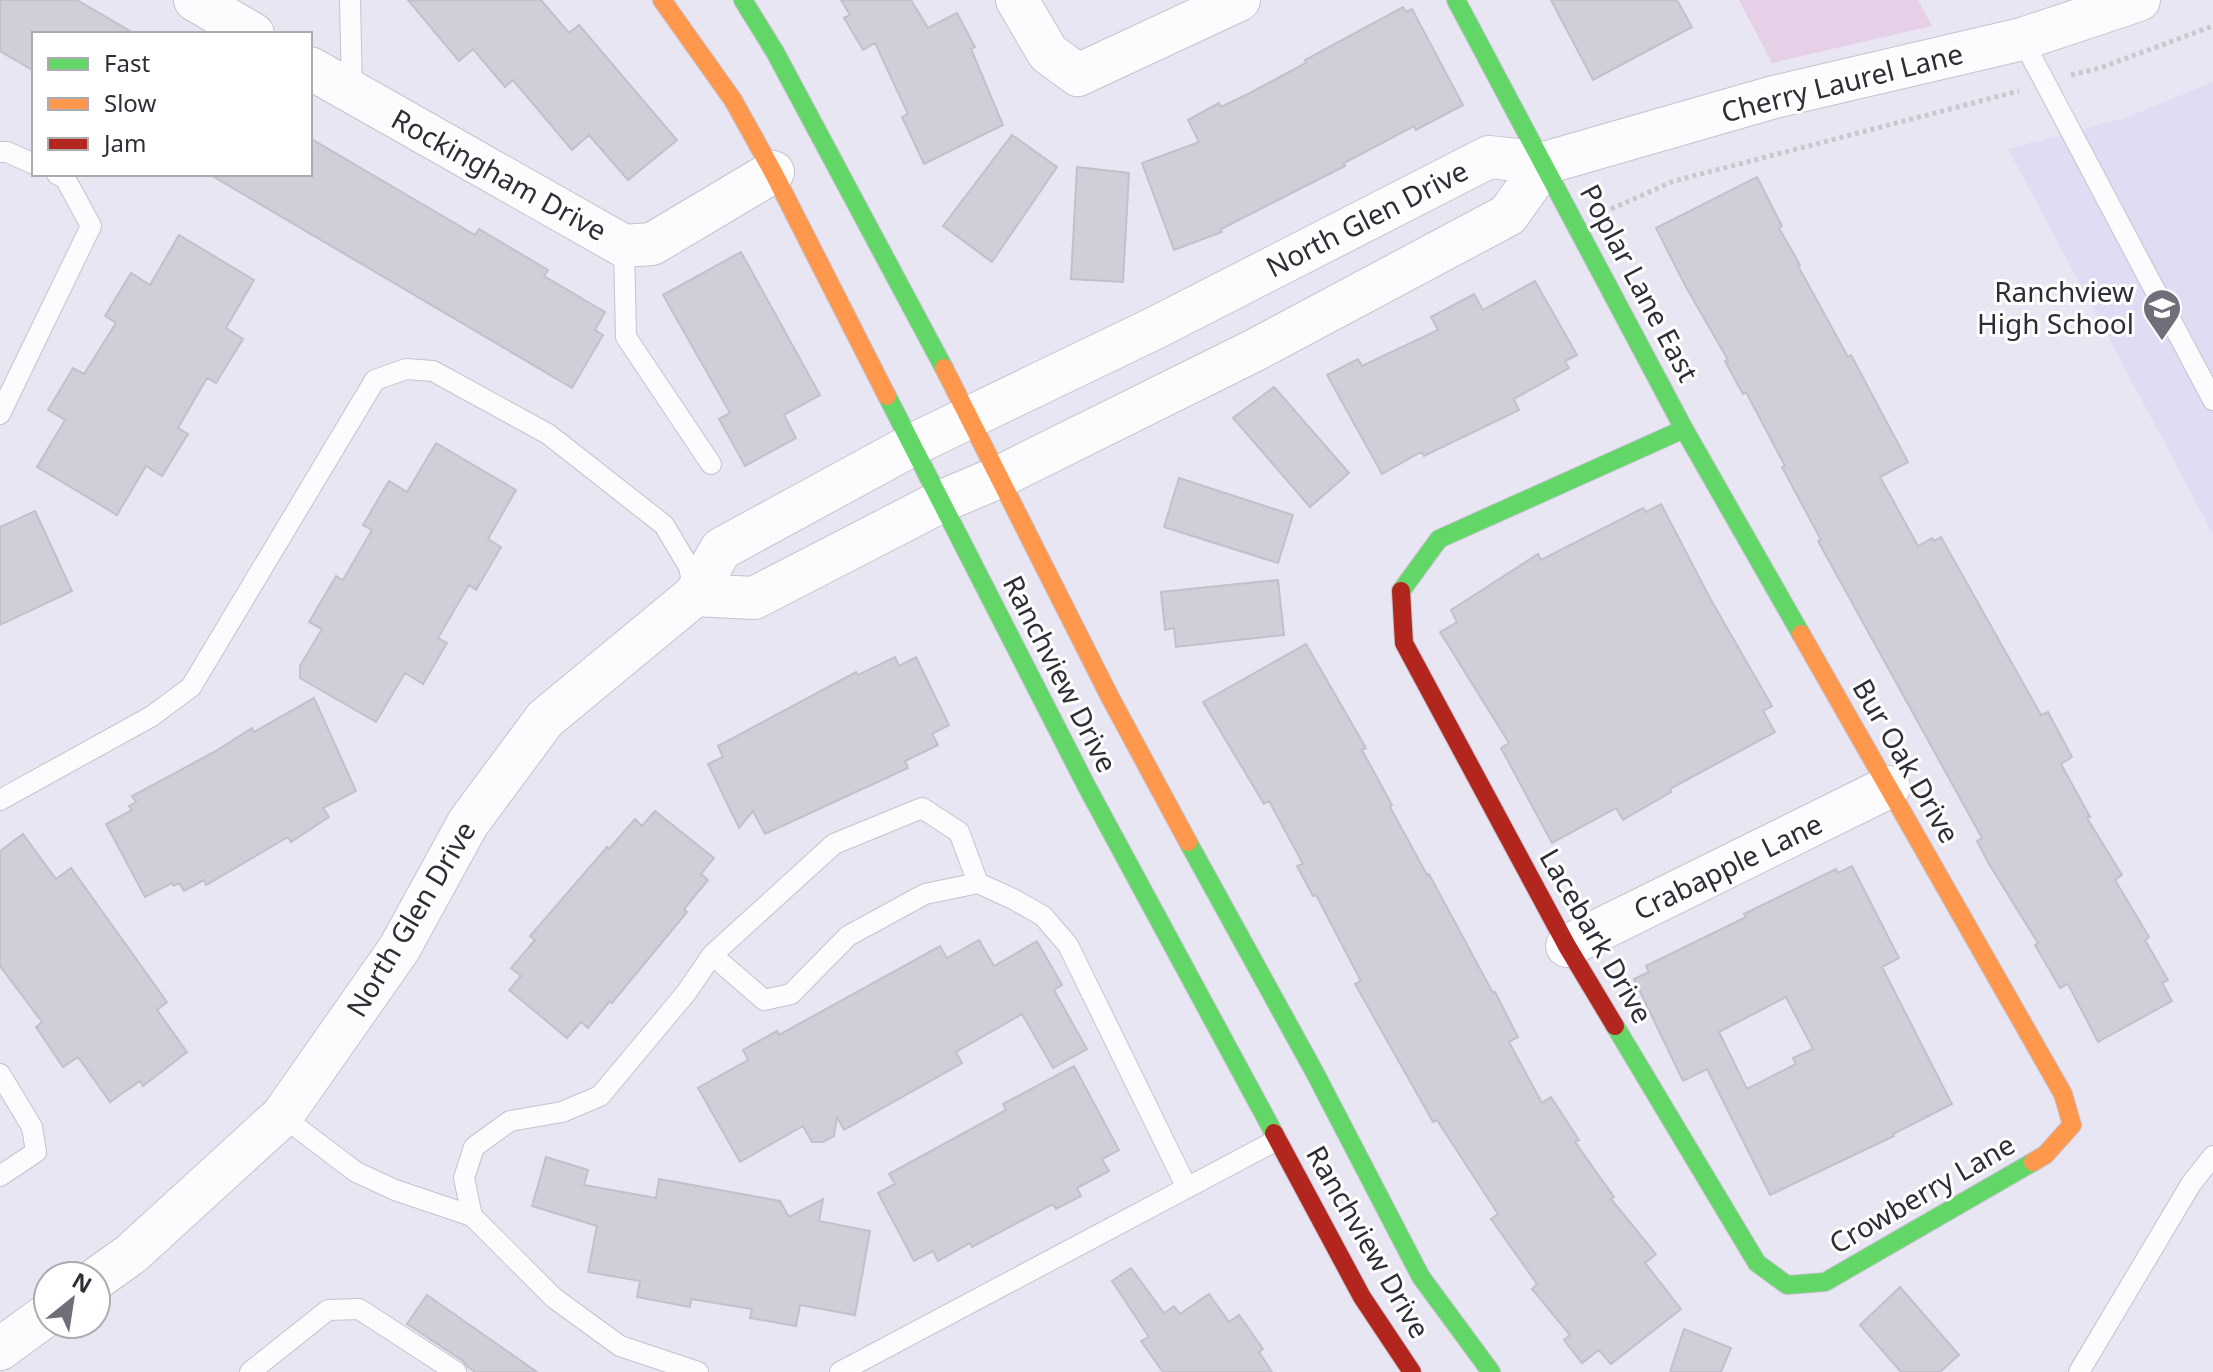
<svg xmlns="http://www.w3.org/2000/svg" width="2213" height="1372" font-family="'Noto Sans',sans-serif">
	<rect width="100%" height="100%" fill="#e8e6f3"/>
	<!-- built -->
	<path fill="#e0dcf3" d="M2213,82V534L2008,149L2125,118Z"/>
	<!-- green -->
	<path fill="#e6d0e7" d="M1739,0H1918L1932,26L1772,63Z"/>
	<!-- building -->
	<path fill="#cecfd9" stroke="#c0c1ca" stroke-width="2" fill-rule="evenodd" d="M0,0H77L135,34H34V71L0,51Z
		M408,0H541L569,33L579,25L677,140L628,180L589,135L572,150L513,80L505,87L473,49L459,61Z
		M841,0H911L928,28L957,13L975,47L971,49L1003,125L924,164L902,117L908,114L875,43L863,50L844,18L850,15Z
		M1551,0H1677L1692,27L1593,80Z
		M1403,7L1406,12L1412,9L1463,105L1416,130L1414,126L1344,163L1345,166L1221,229L1222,232L1174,250L1142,163L1199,142L1188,120L1219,103L1221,107L1248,94L1306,63L1305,60Z
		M1012,135L1057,167L992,262L943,226Z
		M310,138L475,235L479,229L548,270L544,276L605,312L595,330L603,335L572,388L209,174H310Z
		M1077,167L1129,173L1123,282L1071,279Z
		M1757,177L1782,226L1779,228L1800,265L1798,266L1848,357L1851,355L1908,462L1880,477L1918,546L1932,538L1934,541L1941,537L2041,715L2048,712L2072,757L2061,764L2090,817L2087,818L2122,875L2115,880L2149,937L2145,940L2168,980L2162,983L2172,1001L2098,1042L2068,984L2060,988L2035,945L2038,943L1989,864L1977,841L1982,838L1818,541L1821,540L1782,467L1785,466L1746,392L1743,394L1725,361L1728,360L1686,287L1656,228Z
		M179,235L254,280L226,328L243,339L216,383L207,378L178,428L188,434L162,476L146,466L117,515L37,467L65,420L48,410L73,368L84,374L116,323L105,316L131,273L150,285Z
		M741,252L820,395L784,415L796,438L745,466L719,419L730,413L663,295Z
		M1535,281L1577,355L1565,361L1569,368L1514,399L1519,410L1424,456L1421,452L1382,474L1327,375L1358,359L1362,366L1438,330L1431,317L1474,294L1483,310Z
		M1274,387L1349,473L1310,507L1233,418Z
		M436,443L516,490L488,539L501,547L476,590L469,585L438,638L447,643L423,684L405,673L376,722L300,678V666L322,629L309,622L336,576L343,580L372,530L363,525L389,481L407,492Z
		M1179,478L1293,515L1278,563L1164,527Z
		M1661,504L1711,600L1772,706L1763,711L1775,732L1670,789L1671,792L1623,820L1616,808L1552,843L1501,748L1509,743L1440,632L1457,622L1451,610L1538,554L1541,560L1643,508L1646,512Z
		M35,511L72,591L0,625V527Z
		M1278,580L1284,635L1176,647L1174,628L1165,630L1161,592Z
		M1306,644L1366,748L1362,750L1392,805L1390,807L1427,875L1429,874L1493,993L1495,992L1518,1037L1509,1042L1542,1103L1551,1097L1579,1140L1575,1142L1614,1197L1611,1199L1656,1254L1645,1263L1681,1309L1611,1364L1599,1350L1582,1363L1564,1340L1570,1335L1532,1289L1537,1284L1491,1219L1498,1214L1437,1120L1433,1122L1355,984L1361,981L1316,895L1313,896L1297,866L1303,864L1269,801L1264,804L1203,702Z
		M895,657L899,666L916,657L949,725L932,734L938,745L905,761L908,768L765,834L753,811L739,828L708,764L723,757L718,746L856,672L858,675Z
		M314,698L356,791L323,808L329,817L291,842L288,837L206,885L204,880L184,891L179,883L174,886L172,883L145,897L106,824L132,810L129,806L136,802L132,796L216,751L252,728L254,732Z
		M655,811L714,858L701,874L708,880L684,909L687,912L612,1003L610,1001L588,1028L581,1022L567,1038L509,990L521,976L511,968L535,940L530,936L607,847L609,849L635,819L642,826Z
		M23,834L56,879L71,868L167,1002L157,1010L187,1052L143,1086L140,1081L110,1102L78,1057L63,1067L36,1027L42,1022L0,966V851Z
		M1852,866L1899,958L1882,967L1952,1104L1893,1134L1894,1136L1770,1195L1707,1069L1683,1081L1634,979L1649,972L1646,966L1746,917L1744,914L1836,869L1838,873ZM1786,997L1813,1049L1793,1058L1796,1064L1747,1089L1719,1032Z
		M979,940L994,966L1037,941L1062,985L1054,990L1087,1049L1053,1068L1022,1014L956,1052L962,1063L844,1130L837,1117L834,1136L823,1142H812L803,1126L740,1162L698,1088L748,1060L743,1050L777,1031L779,1035L940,946L947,958Z
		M1074,1066L1119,1150L1102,1159L1109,1171L1077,1188L1081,1196L1056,1209L1053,1204L972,1247L970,1243L938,1261L933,1251L914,1261L878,1193L895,1184L889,1174L1006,1110L1003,1104Z
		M546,1157L588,1170L584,1185L656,1198L659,1179L780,1201L789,1217L823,1199L819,1221L870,1231L855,1315L800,1305L796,1326L750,1318L752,1309L691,1299L690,1307L637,1297L640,1281L588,1272L597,1226L532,1206Z
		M1131,1268L1164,1313L1174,1306L1180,1314L1209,1294L1229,1322L1239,1315L1263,1349L1259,1352L1272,1372H1163L1141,1341L1149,1337L1112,1281Z
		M1900,1287L1959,1355L1940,1372H1901L1860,1325Z
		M427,1295L537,1372H475L468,1367L463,1361L407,1324Z
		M1684,1329L1731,1348L1721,1372H1670Z"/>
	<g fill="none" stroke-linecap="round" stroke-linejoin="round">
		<defs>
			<path id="lane" d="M350,0L352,92
				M2022,39L2213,400
				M0,152H7L34,164
				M624,246L626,337L711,464
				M0,414L91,226L65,178L57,174
				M0,800L152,716L191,687L375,380L406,369L433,371L548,434L664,525L689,567L694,591
				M712,955L764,1000L791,994L848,936L925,894L978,883L1015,900L1043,916L1068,945L1187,1188
				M0,1074L32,1127L36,1152L0,1176
				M282,1116L356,1172L395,1190L472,1216L554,1298L620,1346L698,1372
				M472,1216L464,1178L474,1147L510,1121L562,1112L600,1096L686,993L712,955L834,844L922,808L959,832L978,883
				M250,1372L328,1310L359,1309L456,1372
				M840,1372L1277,1140
				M2079,1372L2191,1184L2213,1156"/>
			<path id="street" d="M195,0L253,34
				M1017,0L1048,53L1078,75L1239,0
				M310,68L624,246L652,244L773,172
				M695,595L754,598L940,502L999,477L1255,350L1508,215L1545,163
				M1567,946L1889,787
				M96,1279L131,1254L282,1116L399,949L468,823L545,719L695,595L721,549L912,445L1157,327L1489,157L1545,163L1774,97L2022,39L2139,0
				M0,1349L48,1314"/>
			<path id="fast" d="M743,0L775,52L944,368
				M1456,0L1684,429L1801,634
				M887,396L1087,787L1274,1133
				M1401,591L1439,539L1684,429
				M1188,842L1315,1073L1421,1277L1491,1372
				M1615,1026L1757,1263L1787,1285L1825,1282L2033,1162"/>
			<path id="slow" d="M662,0L733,100L773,172L887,396
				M944,368L1111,699L1188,842
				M1801,634L2063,1094L2072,1125L2045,1155L2033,1162"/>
			<path id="jam" d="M1401,591L1404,643L1567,946L1615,1026
				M1274,1133L1362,1297L1412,1372"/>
		</defs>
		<!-- lane casing -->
		<use href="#lane" stroke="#c5c3ce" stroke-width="22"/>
		<!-- street casing -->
		<use href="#street" stroke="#c5c3ce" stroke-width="44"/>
		<!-- fast casing -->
		<use href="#fast" stroke="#c5c3ce" stroke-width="20"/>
		<!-- slow casing -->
		<use href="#slow" stroke="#c5c3ce" stroke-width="20"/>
		<!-- jam casing -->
		<use href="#jam" stroke="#c5c3ce" stroke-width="20"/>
		<!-- path -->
		<path stroke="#c8c8cd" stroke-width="5" stroke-dasharray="4 4" stroke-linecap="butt" d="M2071,75L2100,68L2213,26
			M1611,209L1674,181L2019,91"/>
		<!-- lane -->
		<use href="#lane" stroke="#fcfbfd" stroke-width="20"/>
		<!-- street -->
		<use href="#street" stroke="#fcfbfd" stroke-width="42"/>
		<!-- fast -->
		<use href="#fast" stroke="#63d668" stroke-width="18"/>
		<!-- slow -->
		<use href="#slow" stroke="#ff974d" stroke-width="18"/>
		<!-- jam -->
		<use href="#jam" stroke="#b3261e" stroke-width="18"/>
	</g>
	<!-- icons -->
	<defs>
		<symbol id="school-pin" viewBox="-11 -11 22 30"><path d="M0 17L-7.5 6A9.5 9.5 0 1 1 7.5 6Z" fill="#706e78" stroke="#fff"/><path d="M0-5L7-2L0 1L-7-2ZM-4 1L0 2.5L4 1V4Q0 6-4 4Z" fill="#fff"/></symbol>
	</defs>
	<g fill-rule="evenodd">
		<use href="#school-pin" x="2140" y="286" width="44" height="60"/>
	</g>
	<g text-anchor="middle" stroke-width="6" stroke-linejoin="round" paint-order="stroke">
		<!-- street labels -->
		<g font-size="28" fill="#2f2d36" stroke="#fff">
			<text transform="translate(1842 83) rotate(-14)" y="10">Cherry Laurel Lane</text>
			<text transform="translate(499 175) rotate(29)" y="10">Rockingham Drive</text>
			<text transform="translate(1367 219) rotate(-27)" y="10">North Glen Drive</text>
			<text transform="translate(1639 283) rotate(62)" y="10">Poplar Lane East</text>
			<text transform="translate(1060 674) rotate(63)" y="10">Ranchview Drive</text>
			<text transform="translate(1906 761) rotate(60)" y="10">Bur Oak Drive</text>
			<text transform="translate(1728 867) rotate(-26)" y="10">Crabapple Lane</text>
			<text transform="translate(411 919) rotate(-59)" y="10">North Glen Drive</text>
			<text transform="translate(1596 936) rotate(60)" y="10">Lacebark Drive</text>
			<text transform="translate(1922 1194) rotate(-30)" y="10">Crowberry Lane</text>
			<text transform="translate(1368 1242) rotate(60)" y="10">Ranchview Drive</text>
		</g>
		<!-- poi labels -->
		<g font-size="28" fill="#2f2d36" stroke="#fff" text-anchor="end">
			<text x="2134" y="302">Ranchview<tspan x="2134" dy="32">High School</tspan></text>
		</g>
	</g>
	<!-- legend -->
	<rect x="32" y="32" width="280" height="144" fill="#ffffff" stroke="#acabaf" stroke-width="2"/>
	<rect x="48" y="58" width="40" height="12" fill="#63d668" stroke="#acabaf" stroke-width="2"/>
	<text x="104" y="72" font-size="24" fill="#2f2d36">Fast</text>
	<rect x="48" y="98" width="40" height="12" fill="#ff974d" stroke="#acabaf" stroke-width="2"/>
	<text x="104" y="112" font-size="24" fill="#2f2d36">Slow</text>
	<rect x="48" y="138" width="40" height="12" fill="#b3261e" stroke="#acabaf" stroke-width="2"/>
	<text x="104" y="152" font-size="24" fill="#2f2d36">Jam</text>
	<!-- north arrow -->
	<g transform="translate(72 1300) rotate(30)"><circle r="38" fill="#ffffff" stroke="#acabaf" stroke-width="2"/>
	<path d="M0-6L14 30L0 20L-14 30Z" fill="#706e78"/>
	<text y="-12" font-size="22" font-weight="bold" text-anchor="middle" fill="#2f2d36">N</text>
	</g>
</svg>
